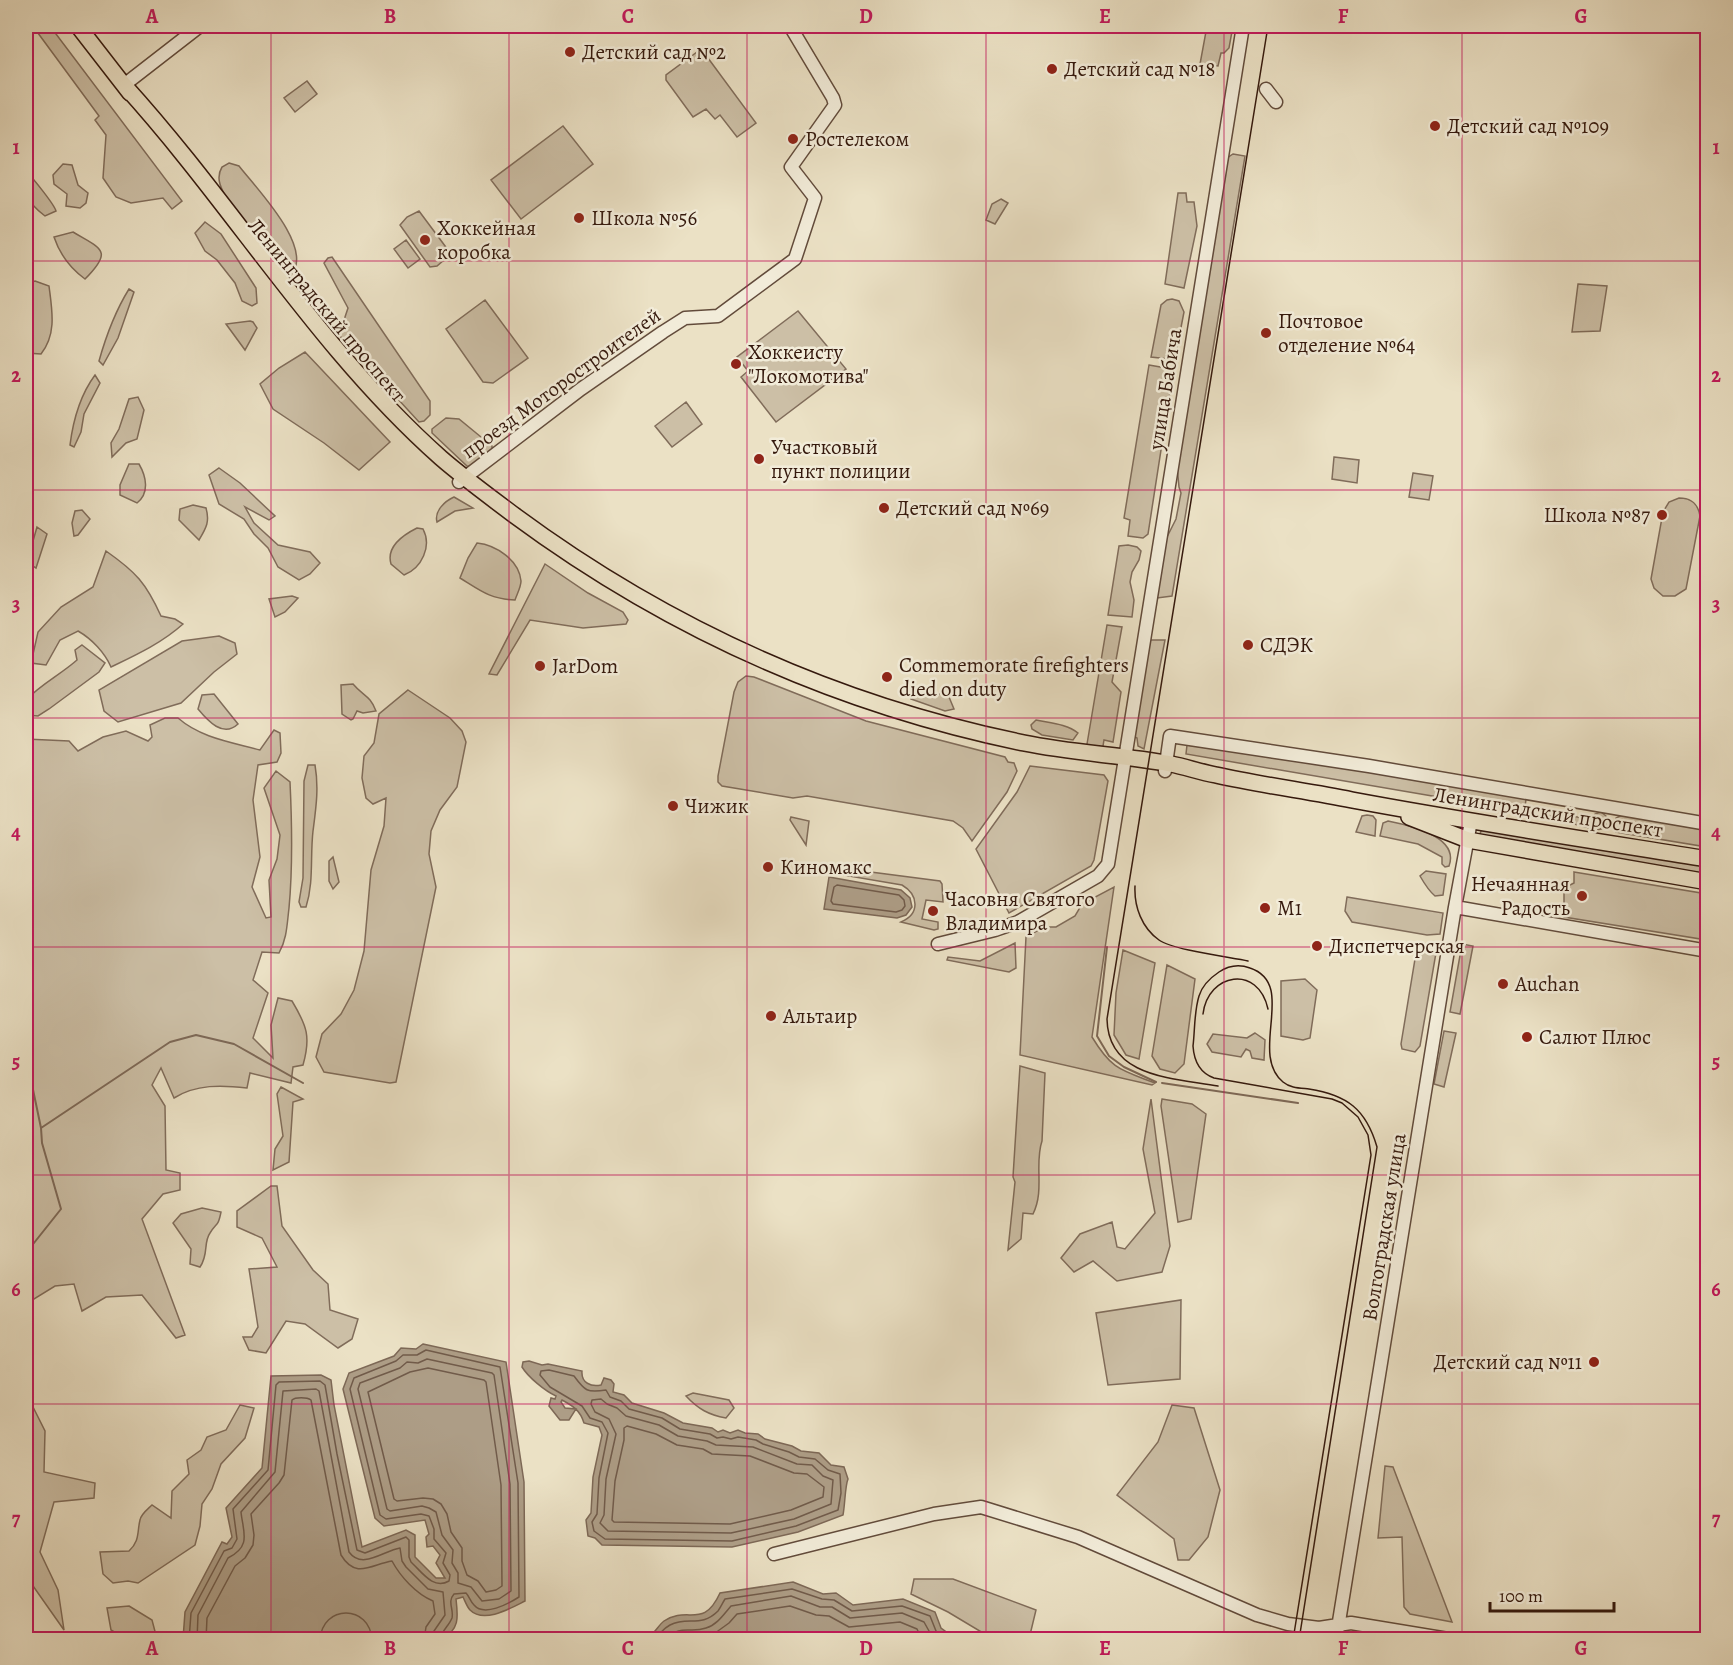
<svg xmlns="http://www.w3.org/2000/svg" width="1733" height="1665" font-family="Alegreya,serif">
	<rect width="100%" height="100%" fill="#ebe1c5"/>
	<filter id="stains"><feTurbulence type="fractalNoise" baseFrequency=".00333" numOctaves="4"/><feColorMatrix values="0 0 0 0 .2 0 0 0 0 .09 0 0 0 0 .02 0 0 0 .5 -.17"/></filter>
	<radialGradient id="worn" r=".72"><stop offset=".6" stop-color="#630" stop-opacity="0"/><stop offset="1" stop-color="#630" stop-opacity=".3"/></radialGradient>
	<!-- green -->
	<path fill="#ccbfa6" stroke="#806c5a" stroke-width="1.5" d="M38,26H50L182,201L172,209L163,198L131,203L116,197L103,178L106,135L95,120L99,116L35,29Z
		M1207,26H1233L1229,48L1224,53H1221L1218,66L1200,64Z
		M697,52L705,54L756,123L737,137L720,115L715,119L706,109L693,117L666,80V75Z
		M307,81L317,94L295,112L284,98Z
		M563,126L593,164L521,219L491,180Z
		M1233,154L1245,156L1172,596L1157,598L1156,595L1164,543L1176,519L1181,493L1179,487L1177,466L1227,158Z
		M229,163L239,166C256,188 315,248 291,275L284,272L225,196C220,186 216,177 222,167Z
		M63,164L72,165L78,185L88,193L86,203L80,208L66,206L67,194L54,184L53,175Z
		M26,171C32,177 54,204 56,211L45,216C25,201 25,194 26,171Z
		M1178,193H1186L1187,202H1194L1197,226L1184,288L1165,284Z
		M1001,199L1008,203L995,224L986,220L992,204Z
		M419,211L451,254L437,266L430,267L400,225L407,217Z
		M205,222L221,234L256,288L257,303L252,306L242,301L235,283L217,260L205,251L195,233Z
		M73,232C101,249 114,250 85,279C70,268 60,255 54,237Z
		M406,240L420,259L408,268L394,249Z
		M332,257L430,401V415L424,421L419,422L339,335L348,308L324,263L328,258Z
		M35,281L49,286C52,310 57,334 41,354L26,353V284Z
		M1578,284L1607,286L1600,331L1572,332Z
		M129,289L134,292L118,338L103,365L99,361C106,336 116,310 129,289Z
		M1172,299L1179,301L1184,312L1176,353L1169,359L1151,357L1161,305L1167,300Z
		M485,300L528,358L493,383L483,382L446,329Z
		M798,311L846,369L776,422L741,377L748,371L737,357Z
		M250,321L253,322L257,328L245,350L226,324Z
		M305,352L390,442L359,470L324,443L273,409L260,384L279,368Z
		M1149,365L1166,368L1172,374V379L1148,534L1143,538L1128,536L1130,520L1124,518Z
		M95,375L100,383L84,414L81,432L74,447L70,445C73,421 81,394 95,375Z
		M138,397L144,410L137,439L126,443L112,457L111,443L119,429L129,399Z
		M686,402L702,424L672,447L655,426Z
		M446,418L459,419L492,446V450L471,467L467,466L432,433V429Z
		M1334,457L1359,460L1357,483L1332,479Z
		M129,464H139C146,476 150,493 137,503L120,495V485Z
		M219,468L240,483L275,516L269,520L245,507L254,523L278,545L310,552L320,563L310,574L299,580L278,567L268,548L254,534L244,519L219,504L209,475Z
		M1413,473L1433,476L1429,500L1409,497Z
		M454,497L473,508L455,511L437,522C434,511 445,501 454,497Z
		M1679,498C1692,498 1698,504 1700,516L1686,589L1675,596H1663L1654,588L1651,579L1663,512L1669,502Z
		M193,505L206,508C210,522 206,528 199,540L179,520L180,509Z
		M82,510L90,519L78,535L74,536L72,523L75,511Z
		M37,527L47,534L36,568L27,562Z
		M417,528L423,529C432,546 422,568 404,575L391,564C386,547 403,535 417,528Z
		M477,543C496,545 519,560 521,581C521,587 517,594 515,600C490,599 481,591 460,578L468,558Z
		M1128,545L1137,547L1141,551L1139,560L1132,572L1130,582L1134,600L1132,617L1108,615L1119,546Z
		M106,551C136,572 146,583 161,616L175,619L183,624C162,643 136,655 111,667C105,653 92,639 78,631L60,640L46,665L31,663L38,632L61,607L93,587Z
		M545,564L588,593L623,612L628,620L626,624L583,628L530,620L497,675L489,674Z
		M292,596L298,598L285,612L275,617L269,599Z
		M1107,625L1122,627L1112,682L1121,692L1113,742L1104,740L1102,752L1086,750Z
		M219,636L235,643L237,654L214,672L181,703L118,722L104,711L99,690L182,641Z
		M1150,640H1165L1144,749L1138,746L1137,738L1133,736Z
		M82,645L105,663L99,672L49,709L38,716L26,715V700C41,684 60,675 77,660L75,650Z
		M746,676L754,677L866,721L1005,757L1008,762L1014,763L1017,771L1007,792L972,841L963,828L953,821L807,796L793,798L722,786L718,782V776L734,692L738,682Z
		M353,684C363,696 370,695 376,711L363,713L357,711L353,719L351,720L342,714L341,685Z
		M408,690L450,718L462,731L466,742L457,787L440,810L431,831L429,854L436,887L396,1082L390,1083L324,1072L316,1057L322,1034L341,1014L354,990L364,951L371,870L384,826L386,798L373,804L366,798L362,778L364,756L374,743L379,714Z
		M930,691L949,697L954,709L945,711L911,699L912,695Z
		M214,694L238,724C223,738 208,721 198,709L202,695Z
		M165,718H178C201,738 231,742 260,750L274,730L280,733L281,753L277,762L258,765L253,800L260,857L252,887L266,918L271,917L269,880L277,859L280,835L264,788L276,771L290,782C292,824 293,866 289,908C287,924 287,939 279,953L262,952L253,980L268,993L253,1038L273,1058L271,1025L278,998L292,1001C307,1026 311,1037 303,1065L293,1067L291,1083L250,1073L247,1088C222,1085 196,1084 174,1098L161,1068L152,1085L165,1106L166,1170L180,1173V1190L163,1194L142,1219L185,1335L176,1338L142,1295L106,1297L82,1311L74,1284L55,1286L26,1304V739L69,741L78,751L103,737L126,731L148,741L152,737L150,725Z
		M1036,720C1050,723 1067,724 1078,733L1073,740L1042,735L1032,729L1031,725Z
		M1187,745L1368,770L1526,799L1524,815L1513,808L1479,803L1469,805L1444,798L1186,754Z
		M308,765H315C319,788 316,808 313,831C310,857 314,882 306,907H301L299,902L303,878L304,781Z
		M1030,766L1104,775L1108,781L1094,860L1091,866L1009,913L976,849L1017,792Z
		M1601,812L1606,816V827C1602,829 1600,830 1596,829C1590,829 1552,818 1549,816L1562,814L1592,820L1595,814Z
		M1367,815L1373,816L1376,820L1375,836L1356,832L1362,816Z
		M1622,815L1707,829V847L1616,832L1614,825L1616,818Z
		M791,817L809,821L806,845L790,820Z
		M1388,821C1408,825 1460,836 1449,866L1445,867L1442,864V857L1418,844L1380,836L1383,823Z
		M1485,830L1707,866V874L1482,837L1480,834L1481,831Z
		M333,857L339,882L333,889L329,881V861Z
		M832,867L940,881L942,884L943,902L926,900L922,919L938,922V929L934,930L901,922C920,914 919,895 902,885L831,873Z
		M1426,871L1446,874L1443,895L1435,896C1429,891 1424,883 1420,876Z
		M1574,872L1707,894V940L1564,917V888L1574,883Z
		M1114,887L1092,1037C1112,1070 1121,1070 1155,1083L1152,1085L1020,1055L1026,937L1044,927H1056L1075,916L1082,904Z
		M1347,897L1443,913L1440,934L1427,935L1352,922L1345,911Z
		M1015,943L1016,968L1009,972L947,960L948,957L980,961Z
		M1423,943L1437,947L1420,1046L1415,1052L1402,1049L1401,1044L1417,947Z
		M1462,944L1473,946L1460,1014L1450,1012Z
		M1123,950L1155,963L1139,1059L1126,1055L1114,1035L1116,993Z
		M1167,965L1195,979L1184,1064L1175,1073L1160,1069L1152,1056Z
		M1305,979L1317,990L1310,1038L1303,1040L1281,1036V981Z
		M1444,1031L1456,1033L1444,1087L1434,1084Z
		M1255,1033L1265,1040L1264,1060L1252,1058L1250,1051L1246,1049L1241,1057L1212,1052L1207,1044L1213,1034L1247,1038Z
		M1020,1066L1045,1073L1042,1141C1034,1164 1045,1190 1033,1214L1023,1213L1021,1239L1008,1250L1015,1182L1013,1177Z
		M281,1087L303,1099L293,1102L289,1162L273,1170L275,1149L283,1136L277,1094Z
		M1151,1099L1170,1246L1162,1272L1117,1281L1093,1261L1074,1272L1061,1258L1080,1234L1112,1222L1117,1247L1125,1249L1155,1213L1143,1149Z
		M1162,1099L1192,1104L1206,1114L1191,1219L1178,1222L1161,1106Z
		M271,1186H277L282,1226L313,1270L328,1284L330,1310L358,1319L352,1339L338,1348L305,1324L286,1321L266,1353L249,1350L243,1337H252L258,1327L249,1269L277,1267L262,1238L237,1227V1211Z
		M202,1208L221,1212C218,1227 217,1222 210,1233C203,1243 209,1254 200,1267L190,1264L191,1249L173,1223L181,1214Z
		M1181,1300L1180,1379L1108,1385L1096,1313Z
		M26,1393L45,1431L44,1472L95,1483L94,1498L54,1502L40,1552L58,1590L64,1630L26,1576Z
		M693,1393L729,1400L734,1408L726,1418C709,1415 698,1409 686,1396Z
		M240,1405L254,1408L245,1438L221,1464L212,1489L202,1504L200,1526L195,1545L138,1583L128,1581L113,1583L103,1574L100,1552L129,1551C140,1541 137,1532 140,1520C141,1514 148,1509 152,1505L171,1518L172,1491L189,1474L187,1460L201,1450L207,1437L226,1430Z
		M1172,1405L1194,1408L1220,1490L1208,1537L1189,1560H1178L1174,1539L1117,1495L1158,1442Z
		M1385,1466L1393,1467L1452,1622L1410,1614L1404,1607L1402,1537L1378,1538Z
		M914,1579H953L1036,1610L1029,1639H993L948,1612L911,1594Z
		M129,1606L152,1620L157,1639H126L111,1630L107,1608Z"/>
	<!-- water -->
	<path fill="#ad9d86" stroke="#7d6856" stroke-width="1.5" d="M829,877L901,890L910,898L912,907L906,915L897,918L824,909Z
		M423,1344L506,1362L524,1482L525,1601C511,1608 484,1624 470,1610C467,1607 465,1601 463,1597L456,1599C458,1617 460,1629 442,1639L352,1640L346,1635L339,1640L183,1639L185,1612L222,1542L227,1544L232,1537L226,1508L262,1468L271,1376L321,1375L331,1380L334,1405L362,1547L406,1530L415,1535V1557L436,1578H445L436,1563L440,1555L433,1546L427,1547L426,1537L429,1534L425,1520L384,1526L375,1518L343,1389L349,1373L394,1356L401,1348L416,1349Z
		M529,1361L542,1365L548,1364L582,1371C581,1383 591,1387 601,1385L604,1378L611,1380L614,1384L613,1392L624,1395L632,1403L664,1413L683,1423L712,1428L718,1432L723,1430L730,1433L738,1430L745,1433L758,1434L765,1439L792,1446L801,1451L819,1453L831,1465L844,1467L848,1479C845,1486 845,1505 843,1515L798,1532L732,1547L602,1545L595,1538L588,1536L586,1520L591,1513L593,1477L602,1435L599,1427L584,1423C580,1410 573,1406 562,1400L561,1402L565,1408L576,1409L569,1420H560L549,1406L551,1398L555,1399L556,1396C545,1391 528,1377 522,1367L523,1362Z
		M793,1582L823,1594L836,1593L853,1605L903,1599L935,1612L941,1628L956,1639H627L630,1636L654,1632C657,1629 660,1624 664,1621C688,1605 703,1630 720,1593Z"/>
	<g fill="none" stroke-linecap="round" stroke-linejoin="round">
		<!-- shore -->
		<path stroke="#715b4a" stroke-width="1.5" d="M837,885L899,895L904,900L905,906L902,910L896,912L833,904L831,901L834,887Z
			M427,1359L492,1373L494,1375L510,1484L511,1591L499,1599L482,1601L471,1587L458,1583V1573L452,1563L453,1550L442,1535L436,1512L429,1508L422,1506L390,1511L387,1509L358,1389L360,1383L400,1368L407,1362L418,1363Z
			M428,1368L484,1380L486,1382L501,1485L502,1586L496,1590L486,1592L478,1581L467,1575L462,1561V1548L451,1532L447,1514L441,1504L433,1499L423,1498L397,1501L394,1499L368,1392L410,1372Z
			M549,1370L574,1376C585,1391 587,1393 606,1390L610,1397L621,1401L629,1409L662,1418L680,1429L710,1434L717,1438L723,1437L731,1439L738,1437L756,1440L763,1444L789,1452L799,1457L815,1459L828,1470L840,1474L841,1493L838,1510L796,1526L732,1541L605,1539L594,1531L592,1522L597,1514L599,1478L608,1433L602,1422L590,1418L582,1406L550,1387L540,1375L541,1371Z
			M601,1399L607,1404L617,1408L626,1416L659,1425L678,1436L707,1441L716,1445L753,1447L797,1464L812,1465L823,1476L833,1480L831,1504L794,1519L731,1533L608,1531L600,1523L604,1515L606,1479L616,1434L609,1419L595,1412L591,1404L592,1400Z
			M627,1426L656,1434L677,1445L703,1449L712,1454L750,1456L794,1473L807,1474L824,1487L823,1497L791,1510L730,1524L614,1522L612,1520L615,1481L624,1440V1428Z
			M189,1640L191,1613L224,1551L232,1548L237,1539L233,1509L268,1470L276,1385L279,1382L320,1381L325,1385L337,1454L357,1550L365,1553L406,1537L409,1540V1557L411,1562C422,1572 433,1590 449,1581L450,1575L443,1563L446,1553L434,1539V1529L429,1516L421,1514L386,1519L380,1515L350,1389L354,1378L396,1361L403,1355H417L426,1350L500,1367L518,1483L519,1597C508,1604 484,1617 474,1605C470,1601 469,1596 466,1593L454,1594C447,1602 454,1609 452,1618C449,1626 441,1631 440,1640
			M197,1640L198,1615L228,1558C252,1546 243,1532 241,1512L275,1472L283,1391L316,1389L319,1391L349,1552C362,1570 383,1551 400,1548L402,1561L406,1567L428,1589L443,1592L445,1615L434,1631L433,1640
			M206,1640L207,1618L235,1566L245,1558L253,1545L254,1535L251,1514L279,1483L284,1475L292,1400C295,1397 307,1397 311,1400L341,1555C356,1580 372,1564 392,1561C400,1576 416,1594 433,1601L435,1614L426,1627L424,1640
			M320,1640C322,1604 370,1604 372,1640
			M646,1640C661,1637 659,1631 670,1625C688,1616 701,1628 718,1611C721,1607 723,1602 725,1599L792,1589L822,1599L834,1600L852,1611L902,1606L930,1616L936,1631L946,1640
			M666,1640C681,1623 689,1634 706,1628C717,1625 724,1614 731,1606L791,1596L820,1607H832L850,1618L902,1613L924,1622L934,1640
			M679,1640L711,1636L729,1623L737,1614L790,1606L816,1615L829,1616L849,1627L900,1622L917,1629L922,1640"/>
		<!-- stream -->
		<path stroke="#7d6856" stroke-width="2" d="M1107,947L1097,1036L1109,1056L1124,1067L1156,1082
			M26,1056L41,1128
			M1162,1083L1298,1103
			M26,1253L61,1209L42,1143L41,1128L170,1042L196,1035L234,1044L303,1083"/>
		<defs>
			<path id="minor" d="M124,85L200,26
				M1266,89L1276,102
				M459,482L581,389L663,332L685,318L718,316L795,259L815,198L791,167L835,105L833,98L790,26
				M1165,771L1170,736L1369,766L1708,824
				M1455,907L1708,951
				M938,944L995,930L1018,922L1098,876L1108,864L1243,26
				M774,1554L934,1514L981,1507L1078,1537L1257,1615L1288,1624L1319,1628L1351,1623L1454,1640
				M1336,1640L1455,907L1471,821"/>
			<path id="major" d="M78,26L130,93
				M124,85C234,206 318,349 441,458C464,478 489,496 514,515C667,628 838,705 1024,743C1073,753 1122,755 1171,764C1186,767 1200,772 1216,775C1261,785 1307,791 1352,800C1470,822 1589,840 1708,859
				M1409,817L1468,840L1708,882"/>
		</defs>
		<!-- minor casing -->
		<use href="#minor" stroke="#624b3b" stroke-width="15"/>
		<!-- major casing -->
		<use href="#major" stroke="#35190d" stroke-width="18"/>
		<!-- minor -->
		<use href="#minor" stroke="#f2ecd9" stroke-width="12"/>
		<!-- major -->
		<use href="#major" stroke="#ebe1c5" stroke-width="15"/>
		<!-- tram -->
		<path stroke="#35190d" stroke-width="1.5" d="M1135,886C1134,907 1142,928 1159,940C1173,950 1229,957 1248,961
			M1203,1014C1208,973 1258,964 1268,1009
			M1218,1086C1173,1078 1108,1078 1107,1019L1268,26
			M1293,1640L1371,1155L1368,1135L1358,1117L1342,1103L1332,1099L1214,1078C1200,1073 1194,1061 1193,1046C1195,1030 1194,1012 1199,996C1202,986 1210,978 1219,972C1228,966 1239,964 1250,968C1298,984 1248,1053 1283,1082C1290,1088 1300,1088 1309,1089C1347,1095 1366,1109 1377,1147L1299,1640"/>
	</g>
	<!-- grid -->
	<path fill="none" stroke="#c2185b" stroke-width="1.5" stroke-opacity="0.55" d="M271,26V1640M509,26V1640M747,26V1640M986,26V1640M1224,26V1640M1462,26V1640M26,261H1708M26,490H1708M26,718H1708M26,947H1708M26,1175H1708M26,1404H1708"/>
	<!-- markers -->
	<g fill="#8f2418" stroke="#f2ecd9" stroke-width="2">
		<circle cx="570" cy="52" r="6"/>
		<circle cx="1052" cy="69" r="6"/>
		<circle cx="1435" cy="126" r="6"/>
		<circle cx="793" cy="139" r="6"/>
		<circle cx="579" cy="218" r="6"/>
		<circle cx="425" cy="240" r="6"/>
		<circle cx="1266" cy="333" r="6"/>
		<circle cx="736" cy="364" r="6"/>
		<circle cx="759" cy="459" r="6"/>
		<circle cx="884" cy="508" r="6"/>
		<circle cx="1662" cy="515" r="6"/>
		<circle cx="1248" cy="645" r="6"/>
		<circle cx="540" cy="666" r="6"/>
		<circle cx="887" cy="677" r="6"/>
		<circle cx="673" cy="806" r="6"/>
		<circle cx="768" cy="867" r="6"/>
		<circle cx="1582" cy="896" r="6"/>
		<circle cx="1265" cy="908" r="6"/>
		<circle cx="933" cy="911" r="6"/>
		<circle cx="1317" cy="946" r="6"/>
		<circle cx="1503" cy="984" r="6"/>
		<circle cx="771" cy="1016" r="6"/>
		<circle cx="1527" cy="1037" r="6"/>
		<circle cx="1594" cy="1362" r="6"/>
	</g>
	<g text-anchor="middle" stroke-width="5" stroke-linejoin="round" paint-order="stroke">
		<!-- poi labels -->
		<g font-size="21" fill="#35190d" stroke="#f2ecd9" text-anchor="start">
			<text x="582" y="59">Детский сад №2</text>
			<text x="1064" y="76">Детский сад №18</text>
			<text x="1447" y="133">Детский сад №109</text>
			<text x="805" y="146">Ростелеком</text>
			<text x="591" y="225">Школа №56</text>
			<text x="437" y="235">Хоккейная<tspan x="437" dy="24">коробка</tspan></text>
			<text x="1278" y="328">Почтовое<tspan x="1278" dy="24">отделение №64</tspan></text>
			<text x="748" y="359">Хоккеисту<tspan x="748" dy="24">"Локомотива"</tspan></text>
			<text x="771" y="454">Участковый<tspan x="771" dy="24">пункт полиции</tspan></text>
			<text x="896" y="515">Детский сад №69</text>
			<text x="1650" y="522" text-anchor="end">Школа №87</text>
			<text x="1260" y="652">СДЭК</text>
			<text x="899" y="672">Commemorate firefighters<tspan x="899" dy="24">died on duty</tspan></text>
			<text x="552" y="673">JarDom</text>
			<text x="685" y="813">Чижик</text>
			<text x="780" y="874">Киномакс</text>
			<text x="1570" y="891" text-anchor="end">Нечаянная<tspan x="1570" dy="24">Радость</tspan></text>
			<text x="945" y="906">Часовня Святого<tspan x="945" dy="24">Владимира</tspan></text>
			<text x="1277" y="915">М1</text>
			<text x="1329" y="953">Диспетчерская</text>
			<text x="1515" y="991">Auchan</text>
			<text x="783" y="1023">Альтаир</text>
			<text x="1539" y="1044">Салют Плюс</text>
			<text x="1582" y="1369" text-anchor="end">Детский сад №11</text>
		</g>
		<!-- street labels -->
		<g font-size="21" fill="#35190d" stroke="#f2ecd9">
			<text transform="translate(327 310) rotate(50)" y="7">Ленинградский проспект</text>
			<text transform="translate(561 383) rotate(-36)" y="7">проезд Моторостроителей</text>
			<text transform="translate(1165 389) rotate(-81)" y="7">улица Бабича</text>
			<text transform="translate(1548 812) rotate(9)" y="7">Ленинградский проспект</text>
			<text transform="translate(1384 1227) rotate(-81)" y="7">Волгоградская улица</text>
		</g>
	</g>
	<!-- margin -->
	<rect width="1733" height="1665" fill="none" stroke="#ebe1c5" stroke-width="66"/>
	<!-- scale -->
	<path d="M1490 1602v9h124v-9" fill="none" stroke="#35190d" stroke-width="3"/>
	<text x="1499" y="1602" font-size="18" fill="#35190d" stroke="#f2ecd9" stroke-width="4.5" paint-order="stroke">100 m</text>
	<rect x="33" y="33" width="1667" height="1599" fill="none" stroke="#c2185b" stroke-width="2"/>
	<g font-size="20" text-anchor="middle" font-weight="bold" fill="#c2185b">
		<text x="152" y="23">A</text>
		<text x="390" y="23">B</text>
		<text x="628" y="23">C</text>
		<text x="866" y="23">D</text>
		<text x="1105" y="23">E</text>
		<text x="1343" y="23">F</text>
		<text x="1581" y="23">G</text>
		<text x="16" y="154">1</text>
		<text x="1716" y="154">1</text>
		<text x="16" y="382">2</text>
		<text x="1716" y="382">2</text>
		<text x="16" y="611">3</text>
		<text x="1716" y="611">3</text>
		<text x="16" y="839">4</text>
		<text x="1716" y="839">4</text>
		<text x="16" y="1068">5</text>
		<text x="1716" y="1068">5</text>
		<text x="16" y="1296">6</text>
		<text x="1716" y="1296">6</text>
		<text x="16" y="1525">7</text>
		<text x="1716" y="1525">7</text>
		<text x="152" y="1655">A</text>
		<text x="390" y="1655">B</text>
		<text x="628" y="1655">C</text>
		<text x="866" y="1655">D</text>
		<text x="1105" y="1655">E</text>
		<text x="1343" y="1655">F</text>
		<text x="1581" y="1655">G</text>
	</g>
	<rect width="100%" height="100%" filter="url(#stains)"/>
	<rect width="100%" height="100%" fill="url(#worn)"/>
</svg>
